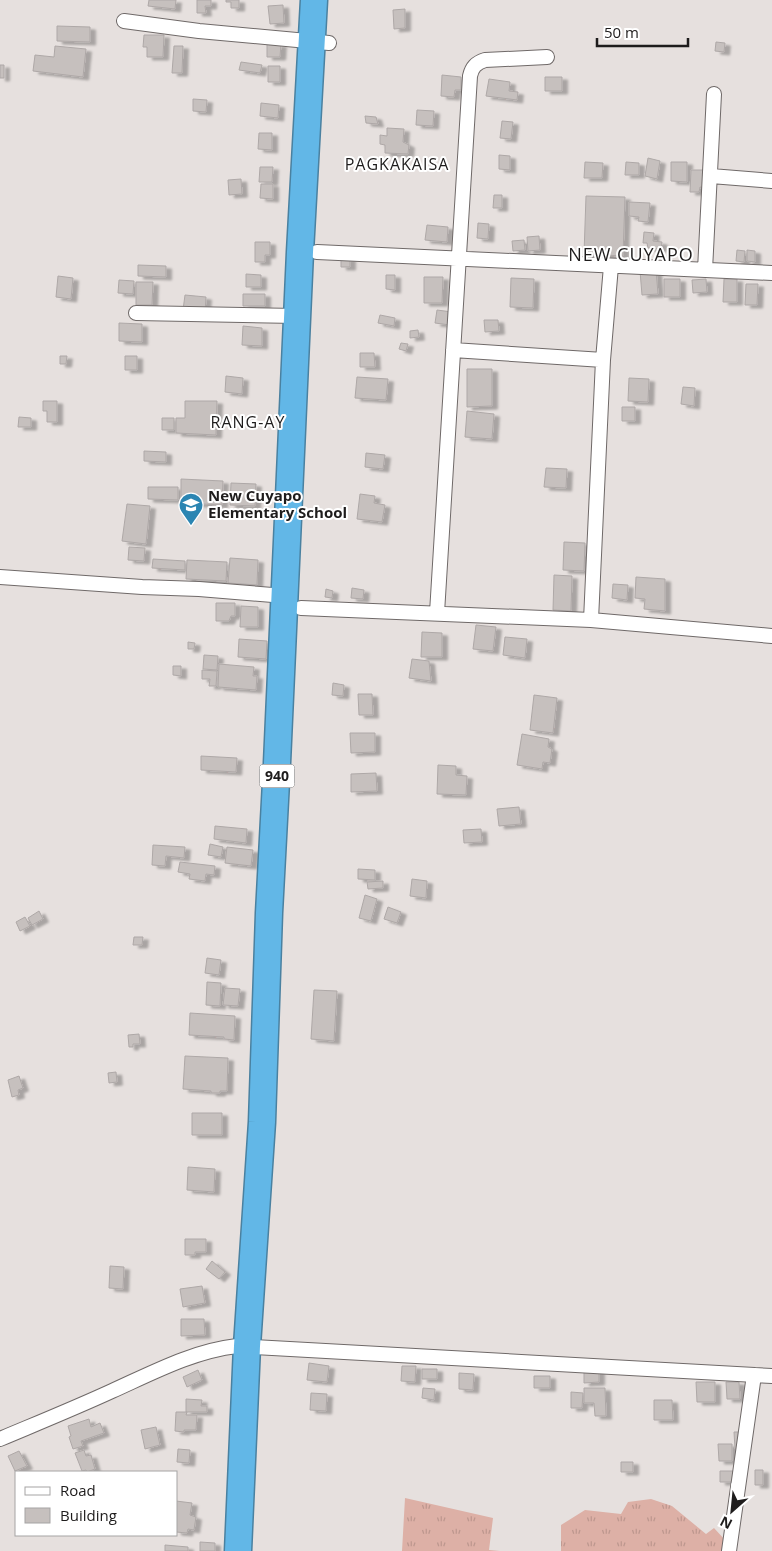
<svg xmlns="http://www.w3.org/2000/svg" width="772" height="1551" font-family="'Open Sans',sans-serif">
	<defs>
		<pattern id="grass-tufts" width="24" height="20" patternUnits="userSpaceOnUse" patternTransform="scale(1.25)"><rect width="24" height="20" fill="#ddb0a6"/><path d="M3 7l-1-3M5 7V3M7 7l1-3M15 17l-1-3M17 17v-4M19 17l1-3" fill="none" stroke="#bd978e"/></pattern>
		<filter id="shadow"><feDropShadow dx="5.5" dy="3" stdDeviation="1" flood-color="#0004"/></filter>
	</defs>
	<rect width="100%" height="100%" fill="#e6e0de"/>
	<!-- grass -->
	<path fill="url(#grass-tufts)" d="M405,1498L493,1518L489,1550L500,1551H402Z
		M651,1499L672,1506L706,1534L714,1528L726,1541L725,1551H561V1525L585,1510L621,1514L628,1502Z"/>
	<!-- building -->
	<path fill="#c6c0be" stroke="#aea8a7" filter="url(#shadow)" d="M149,0H176L175,9L148,6Z
		M197,0H211V6H205L206,13H197Z
		M226,0H239V8H231V2H226Z
		M283,5L284,23L270,24L268,6Z
		M405,9V28L394,29L393,10Z
		M57,26L90,27V42L57,41Z
		M144,35H164L163,57H147V47H143Z
		M716,42L725,43L724,52L715,51Z
		M267,44H281L280,57H267Z
		M55,46L86,49L83,77L33,71L35,55L54,57Z
		M174,46H183L182,73H172Z
		M241,62L262,65L260,73L239,70Z
		M0,65H4V78H0Z
		M268,66H280V82H268Z
		M442,75L461,77V90H455L454,97L441,96Z
		M545,77H562V91H545Z
		M489,79L510,82L509,91L518,92L517,100L486,96Z
		M193,99L207,100L206,112L193,111Z
		M261,103L279,105L278,118L260,116Z
		M417,110L434,111L433,126L416,125Z
		M365,116L376,117L378,124L366,123Z
		M502,121L513,122L511,139L500,138Z
		M387,128L404,129L403,142L409,145L408,154L385,153V145L380,144V135L387,136Z
		M259,133H272V150L258,149Z
		M499,155L510,156V170L499,169Z
		M648,158L660,161L657,179L645,176Z
		M585,162L603,163L602,178H584Z
		M626,162L639,163V175H625Z
		M671,162H687V182L671,181Z
		M260,167H273L272,182H259Z
		M691,170H706L705,188L700,187L699,192H690Z
		M241,179L242,194L229,195L228,180Z
		M261,184H273V199L260,198Z
		M494,195H502V208H493Z
		M586,196L625,197L623,256L584,254Z
		M629,202L650,203L648,222L638,221L639,217L629,216Z
		M478,223L489,224L488,239L477,238Z
		M427,225L448,227L447,242L425,240Z
		M644,232L654,233L653,241L662,242L661,249L648,248L647,243H643Z
		M539,236L540,250L528,251L527,237Z
		M524,240L525,250L513,251L512,241Z
		M255,242H270V255H265V262H255Z
		M737,250L745,251L744,262L736,261Z
		M747,250L755,251V262L747,261Z
		M341,258H350V267H341Z
		M138,265L166,266V277L138,276Z
		M656,270L658,294L642,295L640,271Z
		M246,274L261,275V287H246Z
		M386,275H395V290L386,289Z
		M58,276L73,278L71,299L56,297Z
		M424,277H443L442,303H424Z
		M511,278L534,279L533,308L510,307Z
		M664,279H680V297H664Z
		M706,279L707,292L693,293L692,280Z
		M724,279H737V302H723Z
		M119,280L134,281L133,294L118,293Z
		M136,282H153L152,305H136Z
		M746,284H758L757,305H745Z
		M243,294H265V306H243Z
		M185,295L206,297L205,313L183,310Z
		M437,310L452,312L450,325L435,323Z
		M380,315L395,318L394,326L378,323Z
		M484,320H498L499,331L485,332Z
		M119,323L142,324V342L119,341Z
		M243,326L262,328V346L242,345Z
		M418,330L419,337L410,338V331Z
		M401,343L408,344L406,351L399,349Z
		M360,353H374L375,367H360Z
		M60,356H67L66,364H60Z
		M125,356H137V370H125Z
		M467,369H492V406L467,407Z
		M226,376L243,378L242,394L225,392Z
		M357,377L388,379L386,400L355,398Z
		M629,378L649,379L648,402L628,401Z
		M683,387L695,388L694,406L681,404Z
		M43,401H57V422H47V411H43Z
		M185,401H217L216,435L176,433V418H185Z
		M622,407H635V421H622Z
		M467,411L494,414L492,439L465,437Z
		M19,417L31,418V427H18Z
		M162,418H174V430H162Z
		M144,451L166,452V462L144,461Z
		M366,453L385,455L383,469L365,467Z
		M546,468L567,469L566,488L544,487Z
		M181,479L223,481L222,505L181,503Z
		M231,483L256,484L255,506L230,505Z
		M148,487H178V500L148,499Z
		M360,494L375,496L374,503L385,505L382,522L357,519Z
		M127,504L150,506L146,544L122,541Z
		M564,542L585,543L584,571L563,570Z
		M129,547L145,548L144,561L128,560Z
		M230,558L258,560L257,585L228,583Z
		M153,559L185,561V570L152,568Z
		M187,560L227,562L226,581L186,579Z
		M554,575L572,576L571,611L553,610Z
		M636,577L665,579V611L644,609L645,599L635,598Z
		M613,584L628,585L627,600L612,598Z
		M352,588L364,590L363,599L351,598Z
		M326,589L333,591L332,598L325,597Z
		M216,603H235V616H231L229,621H216Z
		M241,606L258,607V627H240Z
		M476,625L496,627L493,651L473,649Z
		M422,632L442,633V657H421Z
		M505,637L527,639L525,658L503,655Z
		M239,639L267,641L266,659L238,657Z
		M188,642L195,643L194,649H188Z
		M204,655L218,656L217,670L203,669Z
		M412,659L429,661L431,681L409,678Z
		M219,664L254,667L253,676H257L256,690L218,687Z
		M173,666H181V676L173,675Z
		M202,670L217,671L216,686H209L210,679H202Z
		M333,683L344,685L343,696L332,695Z
		M358,694H372L373,715H359Z
		M534,695L557,698L553,733L530,730Z
		M350,733H375V752L351,753Z
		M522,734L549,739L548,747L552,749L550,763L543,762L542,769L517,765Z
		M201,756L237,758L236,772L201,770Z
		M438,765L456,766V775L467,776L466,795L437,794Z
		M376,773L377,791L351,792V774Z
		M519,807L521,824L499,826L497,809Z
		M215,826L247,829L246,843L214,839Z
		M481,829L482,842L464,843L463,830Z
		M210,844L223,847L221,857L208,855Z
		M153,845L185,847L184,858L166,856L165,866L152,865Z
		M227,847L253,850L251,866L225,863Z
		M180,862L215,866L214,875L206,874L205,881L189,879L190,874L178,872Z
		M358,869L375,870V880L358,879Z
		M412,879L427,881L426,898L410,896Z
		M383,881V888L368,889L367,882Z
		M365,895L377,899L371,921L359,918Z
		M388,907L401,912L397,923L384,919Z
		M39,911L43,919L32,925L28,918Z
		M25,917L30,926L20,931L16,922Z
		M134,937H143L142,945H133Z
		M207,958L221,960L219,975L205,973Z
		M207,982L221,983L220,1006L206,1005Z
		M225,988L240,989L238,1006L223,1005Z
		M314,990L337,991L334,1041L311,1039Z
		M190,1013L235,1016L234,1040L224,1039V1037L189,1035Z
		M139,1034L140,1044H133V1047H129L128,1035Z
		M185,1056L228,1058L227,1091H220V1093H211V1091L183,1089Z
		M116,1072L117,1082L109,1083L108,1073Z
		M19,1076L23,1088L18,1090L19,1095L12,1097L8,1080Z
		M192,1113H222V1135H192Z
		M188,1167L215,1169L214,1192L187,1190Z
		M185,1239H206V1252H195V1255H185Z
		M212,1261L225,1272L219,1279L206,1269Z
		M110,1266L124,1267L123,1289L109,1288Z
		M202,1286L205,1303L183,1307L180,1289Z
		M181,1319H204L205,1335L181,1336Z
		M309,1363L329,1366L327,1382L307,1380Z
		M402,1366H416L415,1382L401,1381Z
		M584,1368H599V1382L584,1383Z
		M422,1369H437V1379H422Z
		M198,1370L202,1380L187,1387L183,1377Z
		M459,1373L474,1374L473,1390L459,1389Z
		M534,1376H550V1388H534Z
		M696,1382H715V1402H697Z
		M726,1382H739L740,1399H727Z
		M423,1388L435,1389L434,1400L422,1398Z
		M584,1388H605L606,1416H595L594,1403H584Z
		M571,1392L583,1393L582,1408H571Z
		M311,1393L327,1394L326,1411L310,1410Z
		M186,1399L202,1400L201,1406H207V1412H186Z
		M654,1400H672L673,1420H654Z
		M176,1412H187L186,1415H197L196,1430H184V1432L175,1431Z
		M89,1419L91,1427L100,1423L104,1433L81,1441L83,1446L73,1449L69,1437L71,1436L68,1426Z
		M156,1427L160,1445L145,1449L141,1430Z
		M734,1432H742V1449H735Z
		M718,1444H732V1461H719Z
		M178,1449L190,1450L189,1463L177,1462Z
		M84,1450L86,1456L91,1455L95,1469L87,1472L86,1470L82,1471L75,1453Z
		M19,1451L27,1466L15,1471L8,1456Z
		M621,1462H633V1472H621Z
		M755,1470H763V1485H755Z
		M720,1471H733L734,1482H720Z
		M176,1501L192,1503L190,1515L196,1517L194,1530L188,1529L187,1533L176,1532Z
		M200,1542L215,1543V1551H200Z
		M165,1545L188,1547V1551H165Z"/>
	<g fill="none" stroke-linecap="round" stroke-linejoin="round">
		<defs>
			<path id="street" d="M124,21L199,31L329,43
				M711,176L772,181
				M317,252L772,273
				M705,270L714,94
				M136,313L297,316
				M453,350L603,360
				M0,577L142,587L199,589L285,596
				M301,608L591,620L772,636
				M437,613L470,76C472,67 476,63 485,60L547,57
				M591,620L603,360L611,266
				M0,1439C38,1423 75,1408 112,1391C152,1373 193,1351 237,1346L772,1376
				M729,1551L754,1375"/>
			<path id="highway" d="M238,1551L247,1346L262,1122L269,913L277,763L300,252L314,0"/>
		</defs>
		<!-- street casing -->
		<use href="#street" stroke="#6f6968" stroke-width="16"/>
		<!-- highway casing -->
		<use href="#highway" stroke="#4a81a0" stroke-width="29"/>
		<!-- street -->
		<use href="#street" stroke="#fff" stroke-width="14"/>
		<!-- highway -->
		<use href="#highway" stroke="#62b7e7" stroke-width="26"/>
	</g>
	<!-- icons -->
	<defs>
		<symbol id="school-pin" viewBox="-11 -11 22 30"><path d="M0 17L-7.5 6A9.5 9.5 0 1 1 7.5 6Z" fill="#2b85b2" stroke="#fff"/><path d="M0-5L7-2L0 1L-7-2ZM-4 1L0 2.5L4 1V4Q0 6-4 4Z" fill="#fff"/></symbol>
	</defs>
	<g fill-rule="evenodd">
		<use href="#school-pin" x="177" y="491" width="28" height="38"/>
	</g>
	<g text-anchor="middle" stroke-width="4" stroke-linejoin="round" paint-order="stroke">
		<!-- shield labels -->
		<rect fill="#fff" stroke="#626060" stroke-width="1" x="259.5" y="764.5" width="35" height="23" rx="4"/>
		<g font-size="14" font-weight="bold" fill="#1e1c1c">
			<text x="277" y="781">940</text>
		</g>
		<!-- poi labels -->
		<g font-size="15" font-weight="bold" fill="#1e1c1c" stroke="#fff" text-anchor="start">
			<text x="208" y="501">New Cuyapo<tspan x="208" dy="17">Elementary School</tspan></text>
		</g>
		<!-- neighbourhood labels -->
		<g font-size="16" letter-spacing="1" fill="#1e1c1c" stroke="#fff">
			<text x="397" y="170">PAGKAKAISA</text>
			<text x="248" y="428">RANG-AY</text>
		</g>
		<!-- quarter labels -->
		<g font-size="18" letter-spacing="1" fill="#1e1c1c" stroke="#fff">
			<text x="631" y="261">NEW CUYAPO</text>
		</g>
	</g>
	<!-- legend -->
	<rect x="15" y="1471" width="162" height="65" fill="#ffffff" stroke="#a5a4a4"/>
	<rect x="25" y="1487" width="25" height="8" fill="#ffffff" stroke="#a5a4a4"/>
	<text x="60" y="1496" font-size="15" fill="#1e1c1c">Road</text>
	<rect x="25" y="1508" width="25" height="15" fill="#c6c0be" stroke="#a5a4a4"/>
	<text x="60" y="1521" font-size="15" fill="#1e1c1c">Building</text>
	<!-- north arrow -->
	<g transform="translate(732 1511) rotate(207)" stroke="#ffffff" stroke-width="4" paint-order="stroke">
	<path d="M0-4L9 19L0 12L-9 19Z" fill="#1e1c1c"/>
	<text y="-8" font-size="14" font-weight="bold" text-anchor="middle" fill="#1e1c1c">N</text>
	</g>
	<!-- scale -->
	<path d="M597 38v8h91v-8" fill="none" stroke="#1e1c1c" stroke-width="2.5"/>
	<text x="604" y="38" font-size="15" fill="#1e1c1c" stroke="#ffffff" stroke-width="4" paint-order="stroke">50 m</text>
</svg>
